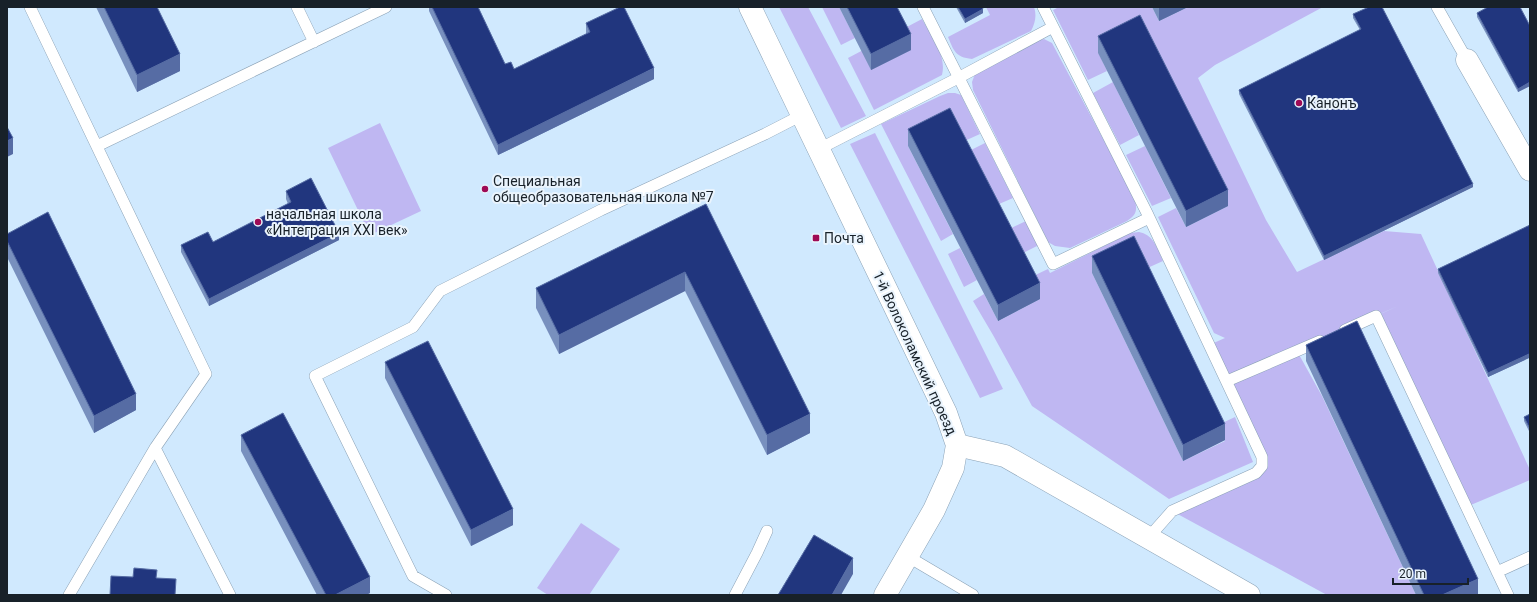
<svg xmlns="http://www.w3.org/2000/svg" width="1537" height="602" font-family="Roboto,sans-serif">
	<rect width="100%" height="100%" fill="#d0e9fe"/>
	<!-- green -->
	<path fill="#bfb7f2" d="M779,7H808L866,116L841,128Z
		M822,7H839L855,38L841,45Z
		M986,7H1034C1037,16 1035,23 1031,31L972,59C955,57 954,51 948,37L990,15Z
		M1059,7H1152L1159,21L1188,7H1323L1215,65L1198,78L1266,220L1297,272L1384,231L1421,234L1530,470V480L1466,507L1376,316L1398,306L1291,353L1297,351L1322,396L1416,595H1327L1172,511L1262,466L1209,345L1225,338L1214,333L1158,217L1176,208L1186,227L1228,206L1098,52L1107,71L1088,80L1053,10Z
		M922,19C931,36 947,55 942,75L874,110L848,58Z
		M1044,39L1052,43L1135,199C1137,211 1137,214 1127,221L1070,248L1055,246L1048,242L973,90L972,82L975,74L1037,41Z
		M1113,82L1139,135L1120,145L1093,93Z
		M948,93H955L961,95L980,134L960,143L908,146L953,234L941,241L881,124L940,96Z
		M380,123L421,211L370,235L328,148Z
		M875,133L1003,389L980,398L850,144Z
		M985,143L1013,198L992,207L965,153Z
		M1145,146L1171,198L1152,206L1126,155Z
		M1026,221L1039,245L1017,256L1005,231Z
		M1139,232C1154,235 1157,248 1163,261L1143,270L1092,273L1183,461L1225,441L1218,425L1235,417L1253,462L1169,499L1032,406L993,335L973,301L984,294L998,321L1040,299L1029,278L1048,269L1050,273L1130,233Z
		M960,248L977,280L964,287L948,254Z
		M581,523L620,549L589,595H548L537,588Z"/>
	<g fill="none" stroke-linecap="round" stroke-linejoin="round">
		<defs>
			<path id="lane" d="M30,7L206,374L155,448L69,595
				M297,7L314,42
				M923,7L1053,264L1149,218
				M1043,7L1148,215L1262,457V466L1256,473L1172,511L1149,537
				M1437,7L1467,60
				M97,146L386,7
				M819,149L958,78L1053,27
				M1345,330L1376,316L1508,595
				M1227,381L1320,341
				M155,448L230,595
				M907,556L973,595
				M1497,572L1530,557
				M446,595L413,576L315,376L413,327L440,291L601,210L765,134L802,115
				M735,595L757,553L767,531"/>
			<path id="street" d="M1467,60L1530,170
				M957,445L1005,456L1249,595"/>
			<path id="secondary" d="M750,7L946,413L957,445L953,468L934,510L885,595"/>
		</defs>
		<!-- lane casing -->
		<use href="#lane" stroke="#8ba2b6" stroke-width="12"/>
		<!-- street casing -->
		<use href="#street" stroke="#8ba2b6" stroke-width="23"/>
		<!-- secondary casing -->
		<use href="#secondary" stroke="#8ba2b6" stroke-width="23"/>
		<!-- lane -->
		<use href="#lane" stroke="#fff" stroke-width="11"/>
		<!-- street -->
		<use href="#street" stroke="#fff" stroke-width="22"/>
		<!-- secondary -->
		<use href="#secondary" stroke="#fff" stroke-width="22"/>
	</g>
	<!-- wall -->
	<path fill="#7890be" d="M96,7H157L180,71L137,92Z
		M429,7H478L505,64L514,69L586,34V23L654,79L498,155L429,11Z
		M839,7H897L911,50L871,70Z
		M956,7H982L983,13L965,23Z
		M1152,7H1188L1159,21Z
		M1477,13L1530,26V86L1518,92L1477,17Z
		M1353,14L1473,187L1324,260L1239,94V90L1360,30L1353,18Z
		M1098,36L1228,206L1186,227L1098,53Z
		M908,129L1040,299L998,321L908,146Z
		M286,191L339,240L209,306L181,252V245L213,242L288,204L286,199Z
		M706,204L810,433L767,455L685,291L559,354L536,308V288Z
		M1530,225V359L1529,358L1488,377L1438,273V269Z
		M7,234L136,410L94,433L7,257Z
		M1092,256L1225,440L1183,461L1092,273Z
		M1306,345L1478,595H1416L1306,361Z
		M385,362L513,525L471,546L385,378Z
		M1530,414V433L1524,421V417Z
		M241,435L370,593L366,595H317L241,451Z"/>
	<!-- shaded-wall -->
	<path fill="#566ca4" d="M1159,7H1188L1159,21Z
		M983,9V13L965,23V19Z
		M911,34V50L871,70V54Z
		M180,54V71L137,92V75Z
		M654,68V79L498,155V145Z
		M1530,82V86L1518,92V89Z
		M13,138V154L7,157V141Z
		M1473,184V187L1324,260V256Z
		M1228,190V206L1186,227V211Z
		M339,233V240L209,306V299Z
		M685,272V291L559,354V335Z
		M1040,283V299L998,321V305Z
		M1529,354V358L1488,377V373Z
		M136,394V410L94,433V416Z
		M810,414V433L767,455V435Z
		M1225,424V440L1183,461V445Z
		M513,509V525L471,546V530Z
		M853,558V574L841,595H832Z
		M370,577V593L366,595H335Z
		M1478,579V595H1442Z"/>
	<!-- building -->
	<path fill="#21367e" stroke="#566ca4" d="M104,7H157L180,54L137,75Z
		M432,7H478L505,64L511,62L514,69L590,32L586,23L620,7H624L654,68L498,145Z
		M847,7H897L911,34L871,54Z
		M958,7H982L983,9L965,19Z
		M1369,7H1382L1473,184L1324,256L1239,90L1361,29L1353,14Z
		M1488,7H1520L1530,26V82L1518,89L1477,13Z
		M1140,15L1228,190L1186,211L1098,36Z
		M950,108L1040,283L998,305L908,129Z
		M7,127L13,138L7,141Z
		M311,178L339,233L209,299L181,245L208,232L213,242L291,202L286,191Z
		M706,204L810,414L767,435L685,272L559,335L536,288Z
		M48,212L136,394L94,416L7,241V234Z
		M1530,225V355L1529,354L1488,373L1438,269Z
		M1134,236L1225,424L1183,445L1092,256Z
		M1357,321L1478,579L1442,595H1424L1306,345Z
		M428,341L513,509L471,530L385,362Z
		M283,413L370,577L335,595H326L241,435Z
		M1530,414V429L1524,417Z
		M814,535L853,558L832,595H778Z
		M134,568L157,570L156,578L176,579L175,595H110L111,576L133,577Z"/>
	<!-- markers -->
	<g fill="#9e0a55" stroke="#eaf4fd" stroke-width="1.5">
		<circle cx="1299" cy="103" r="4"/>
		<circle cx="485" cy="189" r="4"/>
		<circle cx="258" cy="222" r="4"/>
		<rect x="812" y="234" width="8" height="8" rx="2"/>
	</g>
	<g text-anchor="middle" stroke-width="4" stroke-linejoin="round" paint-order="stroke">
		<!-- poi labels -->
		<g font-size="14" fill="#182129" stroke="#eaf4fd" text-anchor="start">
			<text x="1307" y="108">Канонъ</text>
			<text x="493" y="186">Специальная<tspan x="493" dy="16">общеобразовательная школа №7</tspan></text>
			<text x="266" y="219">начальная школа<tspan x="266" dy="16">«Интеграция XXI век»</tspan></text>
			<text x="824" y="243">Почта</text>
		</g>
		<!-- street labels -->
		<g font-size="14" fill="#182129" stroke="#eaf4fd">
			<text transform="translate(915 353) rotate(65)" y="5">1-й Волоколамский проезд</text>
		</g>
	</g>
	<!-- border -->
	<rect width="1537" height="602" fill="none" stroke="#182129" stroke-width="16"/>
	<!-- scale -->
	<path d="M1393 578v6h75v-6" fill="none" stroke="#182129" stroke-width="2"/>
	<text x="1399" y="578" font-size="12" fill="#182129" stroke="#eaf4fd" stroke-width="3" paint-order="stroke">20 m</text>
</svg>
